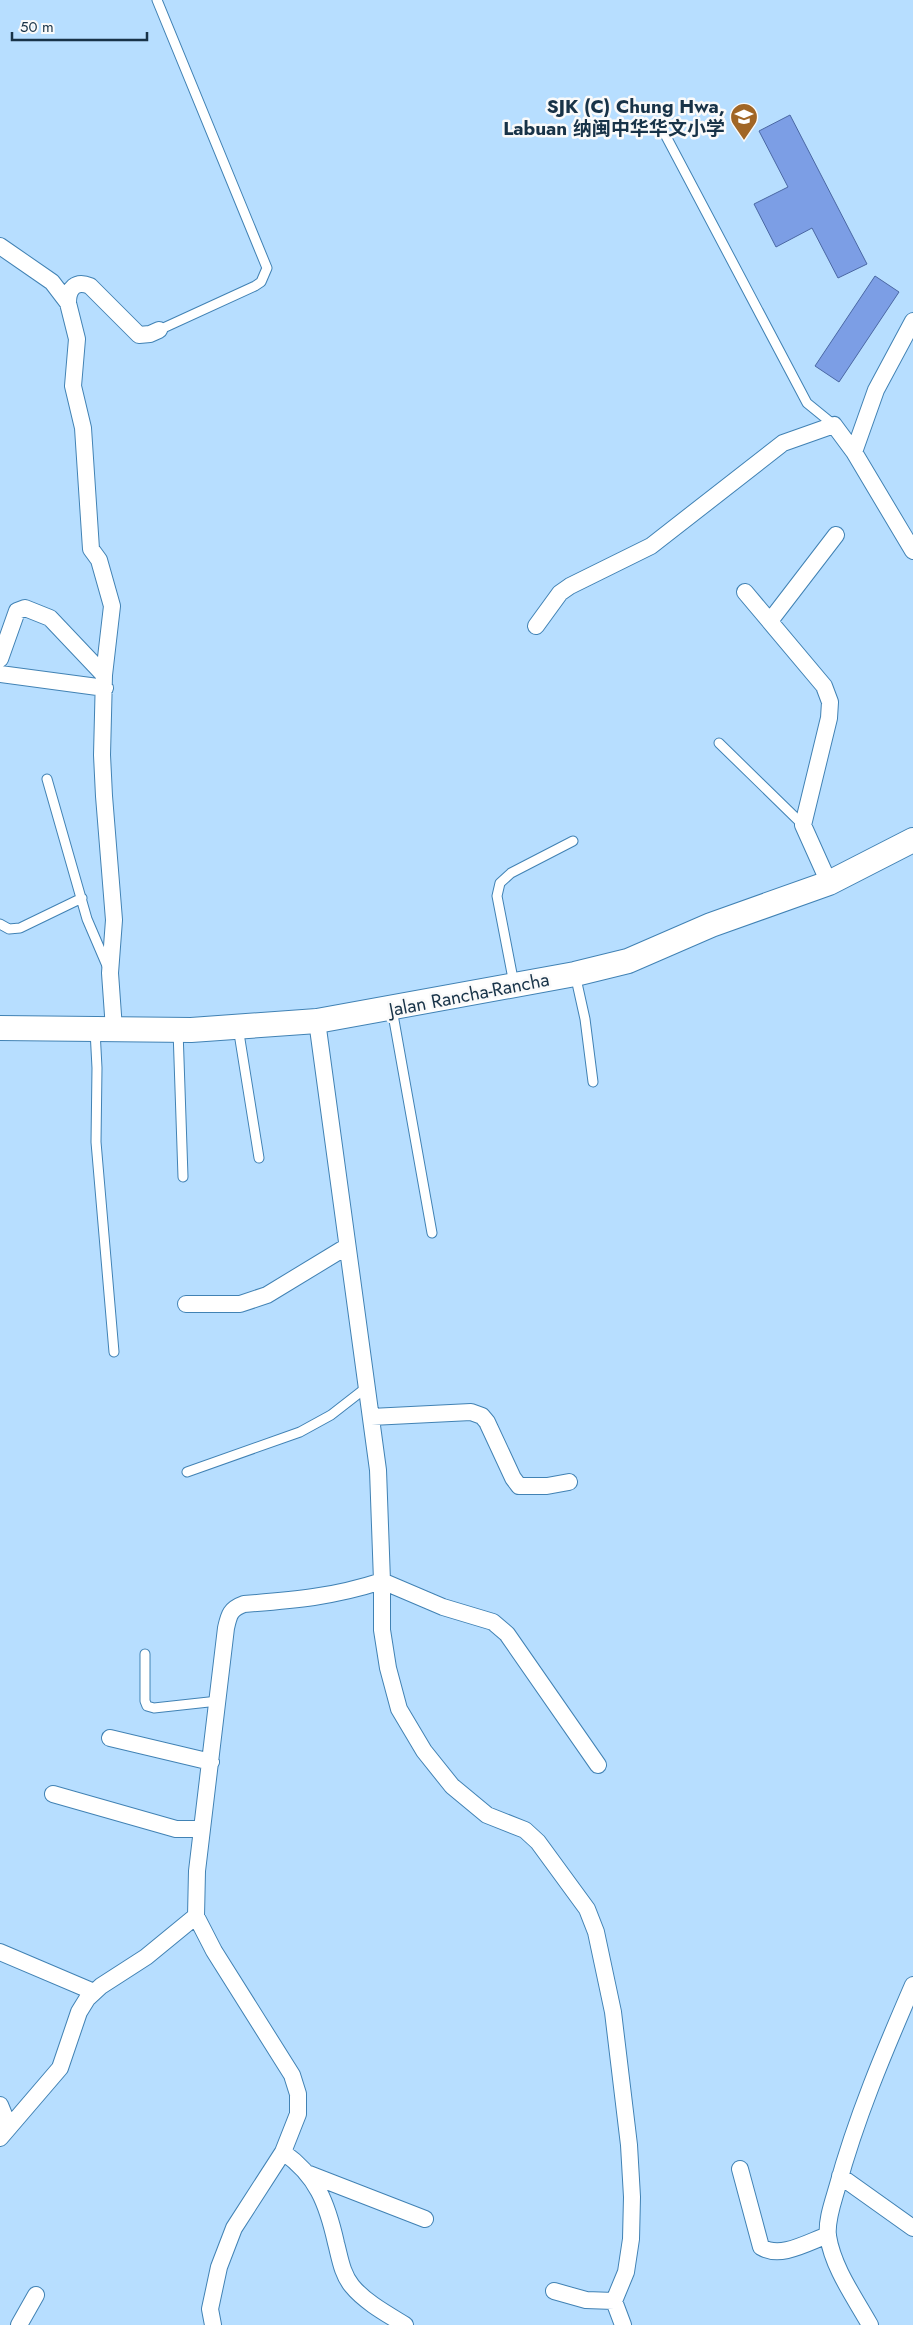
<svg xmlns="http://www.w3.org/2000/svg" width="913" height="2325" font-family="Jost,'Noto Sans SC',sans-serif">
	<rect width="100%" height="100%" fill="#b7deff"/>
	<!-- building -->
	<path fill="#7c9ee5" stroke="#4a67a3" d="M790,115L867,264L838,278L812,228L776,247L754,204L788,187L759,131Z
		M875,276L899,292L839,382L815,366Z"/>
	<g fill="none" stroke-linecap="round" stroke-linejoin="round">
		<defs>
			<path id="service" d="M157,0L267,268L261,282L255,286L159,330
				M659,123L807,403L834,425
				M719,743L803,825
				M47,779L87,919L108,968
				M0,924L9,929L20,928L82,898
				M575,974L585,1019L593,1082
				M514,984L497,896L500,883L511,873L573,841
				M392,1009L432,1233
				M238,1027L259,1158
				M95,1030L97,1068L96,1142L114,1352
				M178,1030L183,1177
				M187,1472L300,1432L331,1415L367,1387
				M145,1654V1701L147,1706L154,1708L218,1701"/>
			<path id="minor" d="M0,246L52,282L68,303L77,339L73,386L83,428L91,549L99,560L112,606L104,675L102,755L104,796L114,920L110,973L114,1029
				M68,303C68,288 76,280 90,286L139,335L150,334L159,330
				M913,321L876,390L854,452L913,551
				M745,592L824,686L830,702L829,718L803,825L829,883
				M770,621L836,535
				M536,626L560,593L570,586L651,546L783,443L834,425L854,452
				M0,659L17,611L25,608L50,618L104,675
				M0,674L105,688
				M186,1304H240L267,1295L346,1247
				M371,1417L471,1412L482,1416L487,1422L513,1478L519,1486H547L569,1482
				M110,1738L211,1762
				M53,1794L176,1829H202
				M0,1952L94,1992
				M0,2105L9,2127
				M0,2138L60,2068L79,2012L87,1999L101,1986L146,1957L196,1916
				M283,2152C317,2176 327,2203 336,2243C340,2258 342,2274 352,2286C365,2302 387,2314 405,2325
				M740,2169L761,2247C781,2259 808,2242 828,2235
				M309,2174L425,2219
				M840,2176L913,2228
				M554,2291L586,2300L614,2301L626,2272L631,2239L632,2197L629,2145L613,2012L596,1932L587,1909L538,1842L525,1830L487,1815L452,1786L424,1751L399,1709L388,1668L382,1630V1581L443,1607L493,1622L507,1634L598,1765
				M614,2301L623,2325
				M19,2325L36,2295
				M213,2325L210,2309L219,2267L234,2228L283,2152L298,2114V2094L292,2075L214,1951L196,1916L197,1871L226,1628C229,1615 230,1609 244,1604C295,1600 333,1597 382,1581L378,1470L317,1021
				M870,2325C855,2298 833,2268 828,2236C826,2221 833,2202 837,2188C856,2118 884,2052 913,1985"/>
			<path id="secondary" d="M0,1028L191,1030L317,1021L575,974L628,961L711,925L829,883L913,840"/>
		</defs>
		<!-- service casing -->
		<use href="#service" stroke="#4182b4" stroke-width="11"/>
		<!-- minor casing -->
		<use href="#minor" stroke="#4182b4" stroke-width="18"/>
		<!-- secondary casing -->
		<use href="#secondary" stroke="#4182b4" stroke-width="26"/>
		<!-- service -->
		<use href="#service" stroke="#fff" stroke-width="9"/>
		<!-- minor -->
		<use href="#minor" stroke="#fff" stroke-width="16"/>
		<!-- secondary -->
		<use href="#secondary" stroke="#fff" stroke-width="24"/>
	</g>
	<!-- icons -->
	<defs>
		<symbol id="school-pin" viewBox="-11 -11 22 30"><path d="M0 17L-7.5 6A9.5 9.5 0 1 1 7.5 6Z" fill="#a16626" stroke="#fafafa"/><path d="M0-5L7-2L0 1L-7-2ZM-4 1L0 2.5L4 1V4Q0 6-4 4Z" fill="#fff"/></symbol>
	</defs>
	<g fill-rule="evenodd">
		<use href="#school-pin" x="728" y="101" width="32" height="43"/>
	</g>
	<g text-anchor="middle" stroke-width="5" stroke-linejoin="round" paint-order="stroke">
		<!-- poi labels -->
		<g font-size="19" font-weight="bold" fill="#183348" stroke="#fafafa" text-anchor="end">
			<text x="725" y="113">SJK (C) Chung Hwa,<tspan x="725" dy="22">Labuan 纳闽中华华文小学</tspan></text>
		</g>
		<!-- street labels -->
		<g font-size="19" fill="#183348" stroke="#fafafa">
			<text transform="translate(469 994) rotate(-11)" y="7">Jalan Rancha-Rancha</text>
		</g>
	</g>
	<!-- scale -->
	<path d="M12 32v8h135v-8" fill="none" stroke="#183348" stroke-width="2.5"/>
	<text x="20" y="32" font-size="15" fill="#183348" stroke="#fafafa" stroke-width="4" paint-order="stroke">50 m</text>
</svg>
